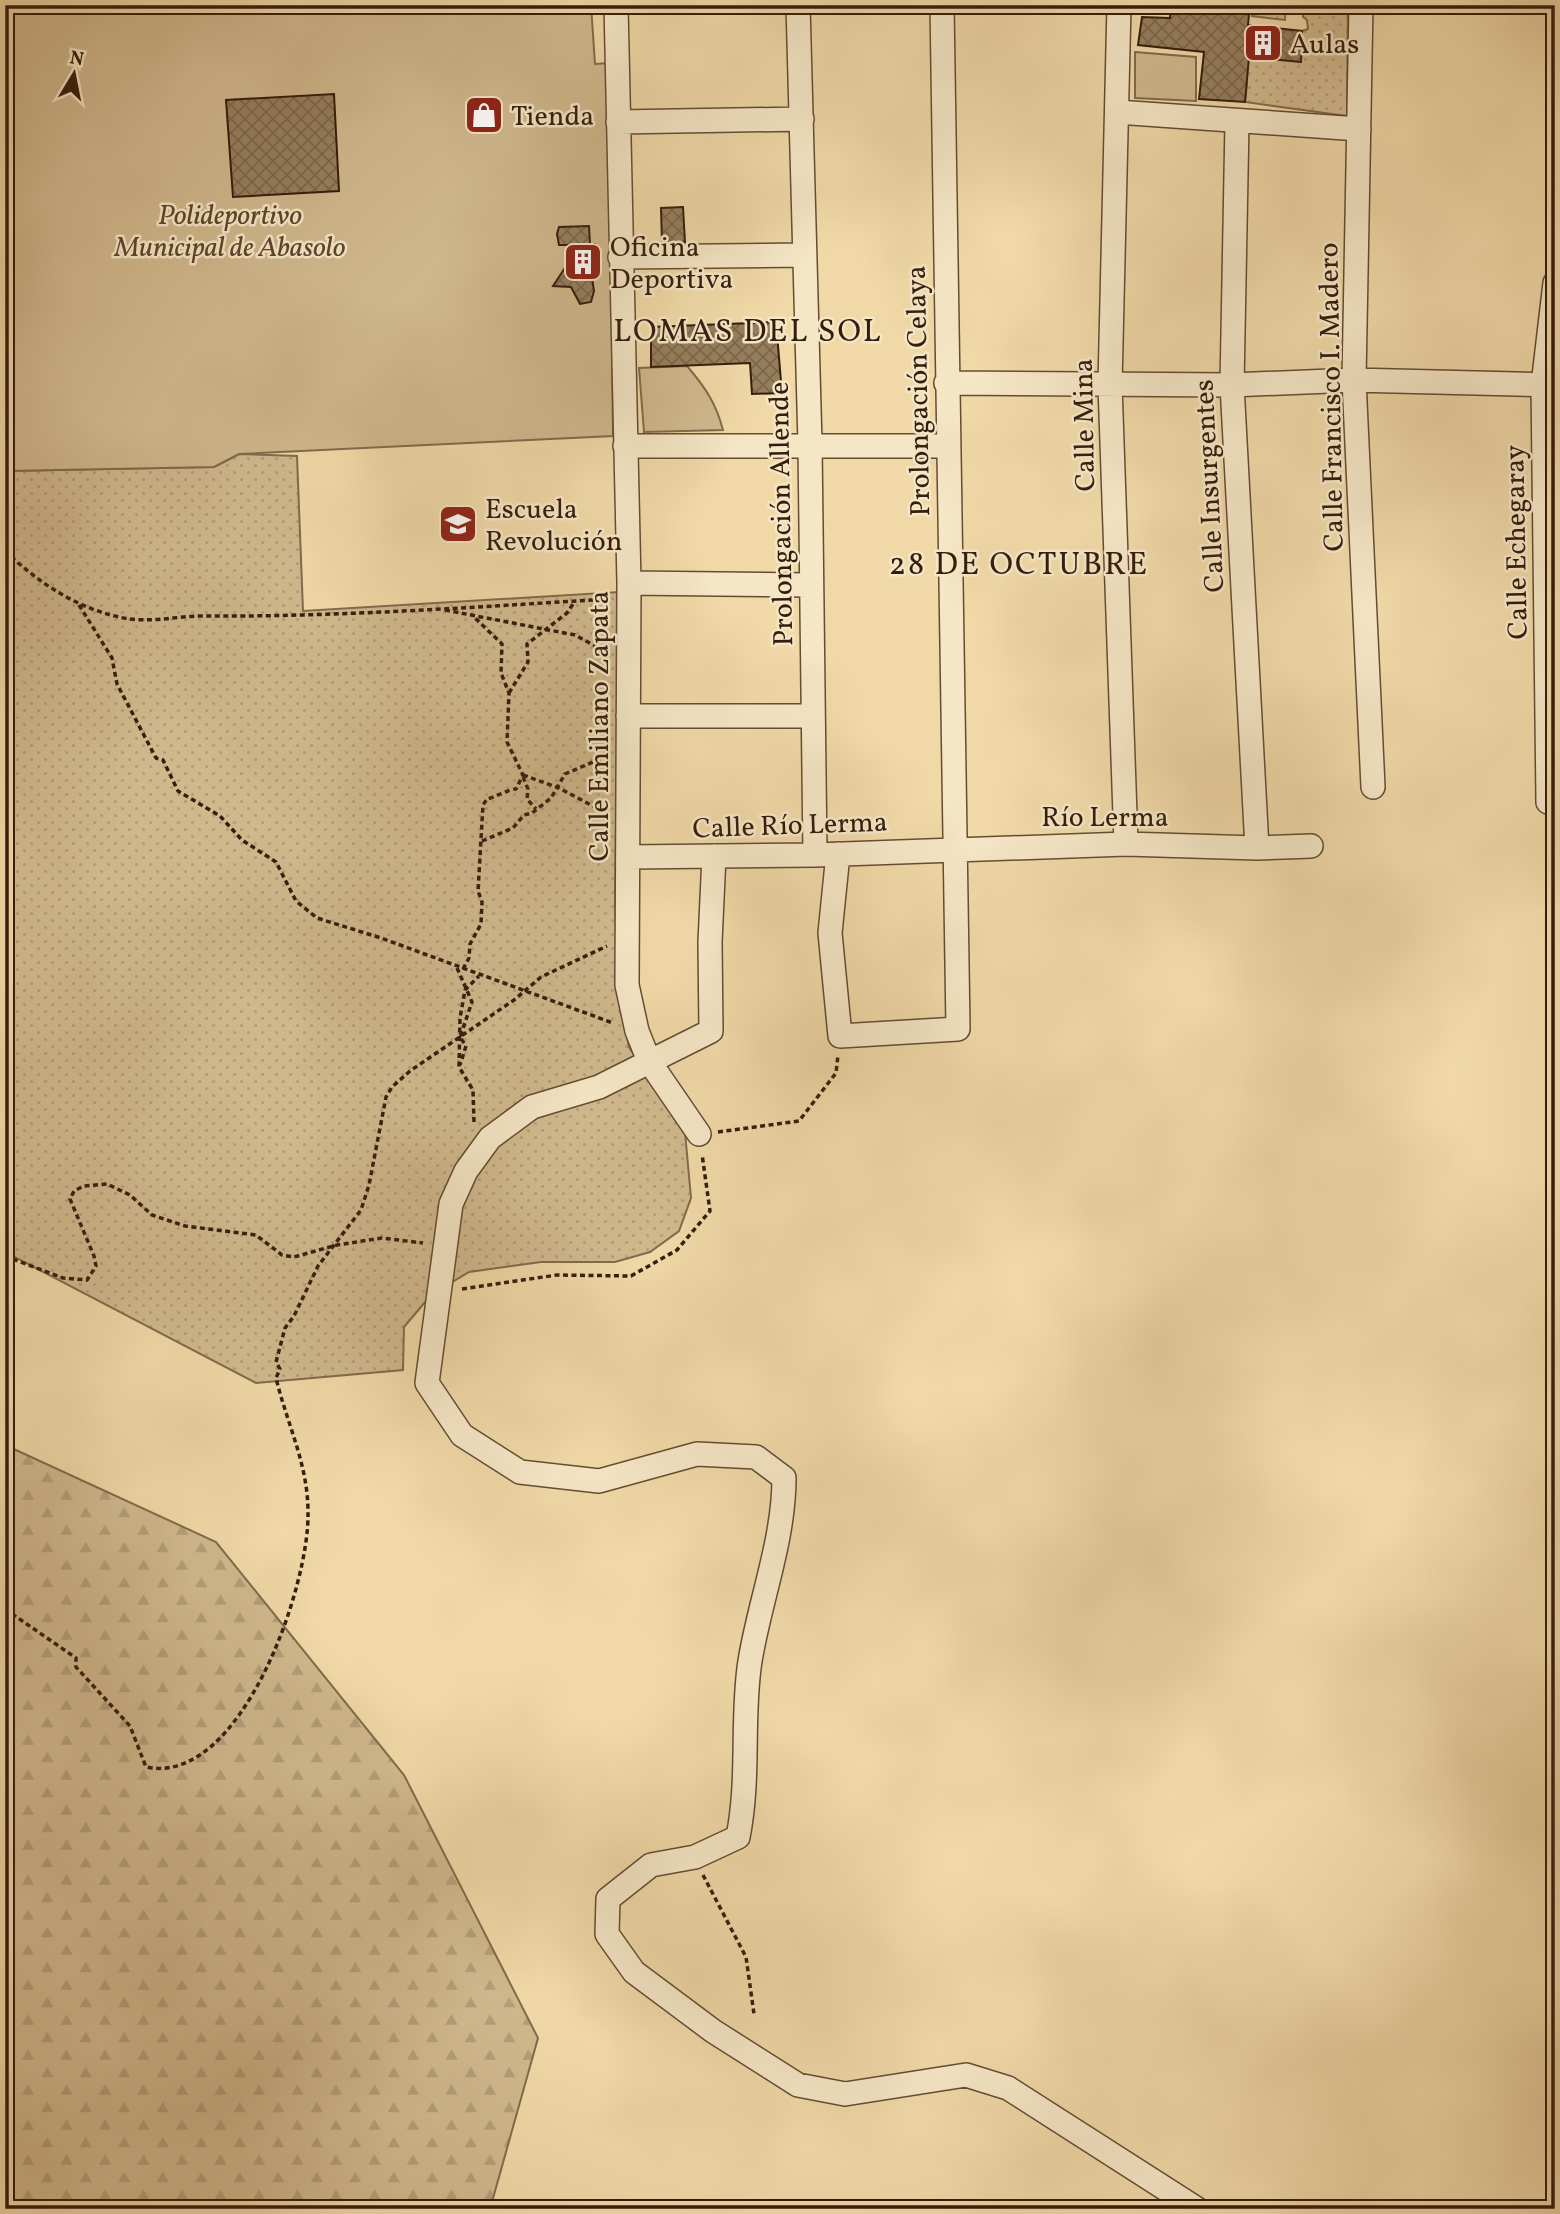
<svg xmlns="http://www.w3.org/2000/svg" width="1560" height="2214" font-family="Vollkorn,serif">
	<defs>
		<pattern id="grass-dots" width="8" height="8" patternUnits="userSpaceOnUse" patternTransform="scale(1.75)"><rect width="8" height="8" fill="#d0b88d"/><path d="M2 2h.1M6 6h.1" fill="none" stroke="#b39e78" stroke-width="1.8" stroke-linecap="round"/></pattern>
		<pattern id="forest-firs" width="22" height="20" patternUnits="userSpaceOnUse" patternTransform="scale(1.75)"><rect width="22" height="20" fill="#d0b88d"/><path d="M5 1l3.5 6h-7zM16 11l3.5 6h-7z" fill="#b39e78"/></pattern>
		<pattern id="building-cross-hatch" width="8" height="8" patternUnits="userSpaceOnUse" patternTransform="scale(1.75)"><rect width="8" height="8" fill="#967e5d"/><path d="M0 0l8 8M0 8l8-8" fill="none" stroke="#7b674b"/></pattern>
	</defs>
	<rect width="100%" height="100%" fill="#f0d8a7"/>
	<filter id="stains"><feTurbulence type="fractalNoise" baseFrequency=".00286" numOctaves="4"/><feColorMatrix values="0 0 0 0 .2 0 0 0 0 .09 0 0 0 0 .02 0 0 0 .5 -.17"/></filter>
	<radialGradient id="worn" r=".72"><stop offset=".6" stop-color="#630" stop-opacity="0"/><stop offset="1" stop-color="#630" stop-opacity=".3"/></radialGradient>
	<!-- grass -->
	<path fill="url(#grass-dots)" stroke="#826a4c" stroke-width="2" d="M1253,5H1286L1285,20L1252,16Z
		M1304,5H1348L1347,116L1245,102L1247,83L1227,55L1301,62L1302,31L1308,29L1307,20L1303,17Z
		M239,454L297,456L303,611L619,592L615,902L618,990L629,1047L685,1132L691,1198L679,1231L650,1252L615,1262H541L469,1272L431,1295L404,1327L403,1370L256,1383L5,1252V471L214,467Z"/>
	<!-- forest -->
	<path fill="url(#forest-firs)" stroke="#826a4c" stroke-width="2" d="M5,1445L216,1542L404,1775L538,2038L490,2209H5Z"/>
	<!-- park -->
	<path fill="#d0b88d" stroke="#826a4c" stroke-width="2" d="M5,5H591L595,64L609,63L613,436L239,454L214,467L5,471Z
		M1135,52L1196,57V101L1135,98Z
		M687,366C705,387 716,403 723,430L644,432L639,368Z"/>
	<!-- building -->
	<path fill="url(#building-cross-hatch)" stroke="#351d0c" stroke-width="2" d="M1171,5H1250L1248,25L1302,31L1301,62L1249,57L1245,102L1199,99L1204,52L1138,45L1142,17L1170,18Z
		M334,94L339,191L233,197L226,100Z
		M683,207L685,242L662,243L661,208Z
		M589,226L590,244H595L597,276L592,277L594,291L591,302L580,304L571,287L553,286L580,245H559L557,234L559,227Z
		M776,322L782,393L752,394L750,363L651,367V327Z"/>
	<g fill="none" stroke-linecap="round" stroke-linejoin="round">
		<defs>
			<path id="street" d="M616,5L629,583L627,985L637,1031L649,1061L699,1134
				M798,5L810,444L815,855
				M1119,5L1110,385L1126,844
				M1361,5L1354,380L1373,787
				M1117,112L1359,129
				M618,122L802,119
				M1237,122L1232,385L1257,848
				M620,257L804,255
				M946,383L1232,385L1354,380L1555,385
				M625,446H947
				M629,583L810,585
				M628,716H813
				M1548,802L1543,385L1555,283
				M838,854L830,933L840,1036L958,1029L942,5
				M714,856L710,942L711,1031L599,1087L532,1107L490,1138L466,1171L451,1204L427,1383L462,1435L520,1472L599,1481L697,1454L756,1457L784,1478C784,1540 760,1600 750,1661C741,1718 750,1776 738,1837L695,1857L651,1865L608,1899L607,1934L634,1972L713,2031L798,2085L845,2094L966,2075L1008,2088L1197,2209
				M628,857L815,855L1126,844L1257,848L1311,846"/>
		</defs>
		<!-- street casing -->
		<use href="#street" stroke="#644c33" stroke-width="26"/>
		<!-- path -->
		<path stroke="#351d0c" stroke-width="3.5" stroke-dasharray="5 3.5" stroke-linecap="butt" d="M5,551C38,582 74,607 119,617C147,624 175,616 204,616C339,617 474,607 609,599
			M79,605L112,658L117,684L156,758L163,760L178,791L220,816L242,840L276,862L296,901L317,918L381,938L613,1023
			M445,610L575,635L608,653
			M509,693L528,662L527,644L567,613L575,601
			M523,775L559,788L606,813
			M523,777L528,789L527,799L536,809
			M482,841L513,828L524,815L532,813L551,798L565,774L600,759L606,752
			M457,968L472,1002L460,1037L466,1046L460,1065
			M463,969L469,958L470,944L481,924L482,902L478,891L483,805L487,799C495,797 510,789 516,789L523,775L507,742L509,693L501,673L502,644L473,616
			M474,1122L473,1090L459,1067L460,1018L465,990L479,976
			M718,1132L799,1121L836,1073L838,1055
			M5,1256L63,1278L87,1280L96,1266L94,1256L70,1199L74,1191L84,1186L107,1184L130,1195L152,1215L185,1226L256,1235L282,1255L294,1257L337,1245L382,1238L423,1243
			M462,1289L557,1275L631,1276L677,1250L710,1211L702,1154
			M5,1609L76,1658V1667L130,1726L146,1767C241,1787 310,1585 308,1512C308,1464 287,1424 276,1378L280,1369L276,1362L285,1328L294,1316L318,1266L361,1210L369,1185L386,1097L392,1087L410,1071L514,1000L541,977L607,946
			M703,1875L746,1957L754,2014"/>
		<!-- street -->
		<use href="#street" stroke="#f5e6c6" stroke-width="23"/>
	</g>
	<!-- icons -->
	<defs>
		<symbol id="building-square" viewBox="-11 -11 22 22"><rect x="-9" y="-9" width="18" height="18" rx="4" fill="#8f2418" stroke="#f5e6c6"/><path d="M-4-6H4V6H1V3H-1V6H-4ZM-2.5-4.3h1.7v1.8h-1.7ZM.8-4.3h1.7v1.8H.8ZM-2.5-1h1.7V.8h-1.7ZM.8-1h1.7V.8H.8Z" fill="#fff"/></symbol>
		<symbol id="shop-square" viewBox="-11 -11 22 22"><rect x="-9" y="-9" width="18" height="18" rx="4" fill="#8f2418" stroke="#f5e6c6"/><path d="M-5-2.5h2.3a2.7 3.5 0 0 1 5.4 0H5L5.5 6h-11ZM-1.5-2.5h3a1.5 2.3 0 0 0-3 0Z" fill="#fff"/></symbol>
		<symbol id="school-square" viewBox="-11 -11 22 22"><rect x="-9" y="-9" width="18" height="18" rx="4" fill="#8f2418" stroke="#f5e6c6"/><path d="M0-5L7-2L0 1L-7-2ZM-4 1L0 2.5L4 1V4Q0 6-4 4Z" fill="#fff"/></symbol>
	</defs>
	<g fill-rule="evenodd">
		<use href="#building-square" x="1241" y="21" width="44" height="44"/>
		<use href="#shop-square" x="462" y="93" width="44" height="44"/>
		<use href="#building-square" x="561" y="240" width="44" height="44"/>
		<use href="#school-square" x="436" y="502" width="44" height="44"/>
	</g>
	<g text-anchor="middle" stroke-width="5" stroke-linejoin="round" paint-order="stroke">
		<!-- poi labels -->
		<g font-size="28" fill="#351d0c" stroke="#f5e6c6" text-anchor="start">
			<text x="1290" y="53">Aulas</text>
			<text x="511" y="125">Tienda</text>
			<text x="610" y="256">Oficina<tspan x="610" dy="32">Deportiva</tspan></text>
			<text x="485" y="518">Escuela<tspan x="485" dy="32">Revolución</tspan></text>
		</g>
		<!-- park labels -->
		<g font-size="28" font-style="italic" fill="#5c442c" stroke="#f5e6c6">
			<text x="230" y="224">Polideportivo<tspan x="230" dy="32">Municipal de Abasolo</tspan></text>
		</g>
		<!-- street labels -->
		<g font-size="28" fill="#351d0c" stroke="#f5e6c6">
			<text transform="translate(917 391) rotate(-91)" y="10">Prolongación Celaya</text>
			<text transform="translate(1330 397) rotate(-91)" y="10">Calle Francisco I. Madero</text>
			<text transform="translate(1083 425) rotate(-91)" y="10">Calle Mina</text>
			<text transform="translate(1208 486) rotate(-93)" y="10">Calle Insurgentes</text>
			<text transform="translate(780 514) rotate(-91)" y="10">Prolongación Allende</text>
			<text transform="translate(1515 542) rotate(-91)" y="10">Calle Echegaray</text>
			<text transform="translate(598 726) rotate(-90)" y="10">Calle Emiliano Zapata</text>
			<text x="1105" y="826">Río Lerma</text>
			<text transform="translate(790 824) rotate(-2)" y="10">Calle Río Lerma</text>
		</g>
		<!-- quarter labels -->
		<g font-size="32" letter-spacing="2" fill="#351d0c" stroke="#f5e6c6">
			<text x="748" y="341">LOMAS DEL SOL</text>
			<text x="1019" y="574">28 DE OCTUBRE</text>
		</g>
	</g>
	<!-- margin -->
	<rect width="1560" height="2214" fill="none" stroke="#f0d8a7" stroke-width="28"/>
	<rect x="7" y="7" width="1546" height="2200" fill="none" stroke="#351d0c" stroke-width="3.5"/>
	<rect x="14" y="14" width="1532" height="2186" fill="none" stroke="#351d0c" stroke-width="2"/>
	<!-- north arrow -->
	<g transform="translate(74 74) rotate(10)" stroke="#f5e6c6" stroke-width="5" paint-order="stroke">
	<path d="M0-5L12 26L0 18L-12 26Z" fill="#351d0c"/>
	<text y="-10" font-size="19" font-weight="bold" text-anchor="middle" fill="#351d0c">N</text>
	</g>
	<rect width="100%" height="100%" filter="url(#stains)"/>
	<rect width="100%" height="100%" fill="url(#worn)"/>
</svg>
